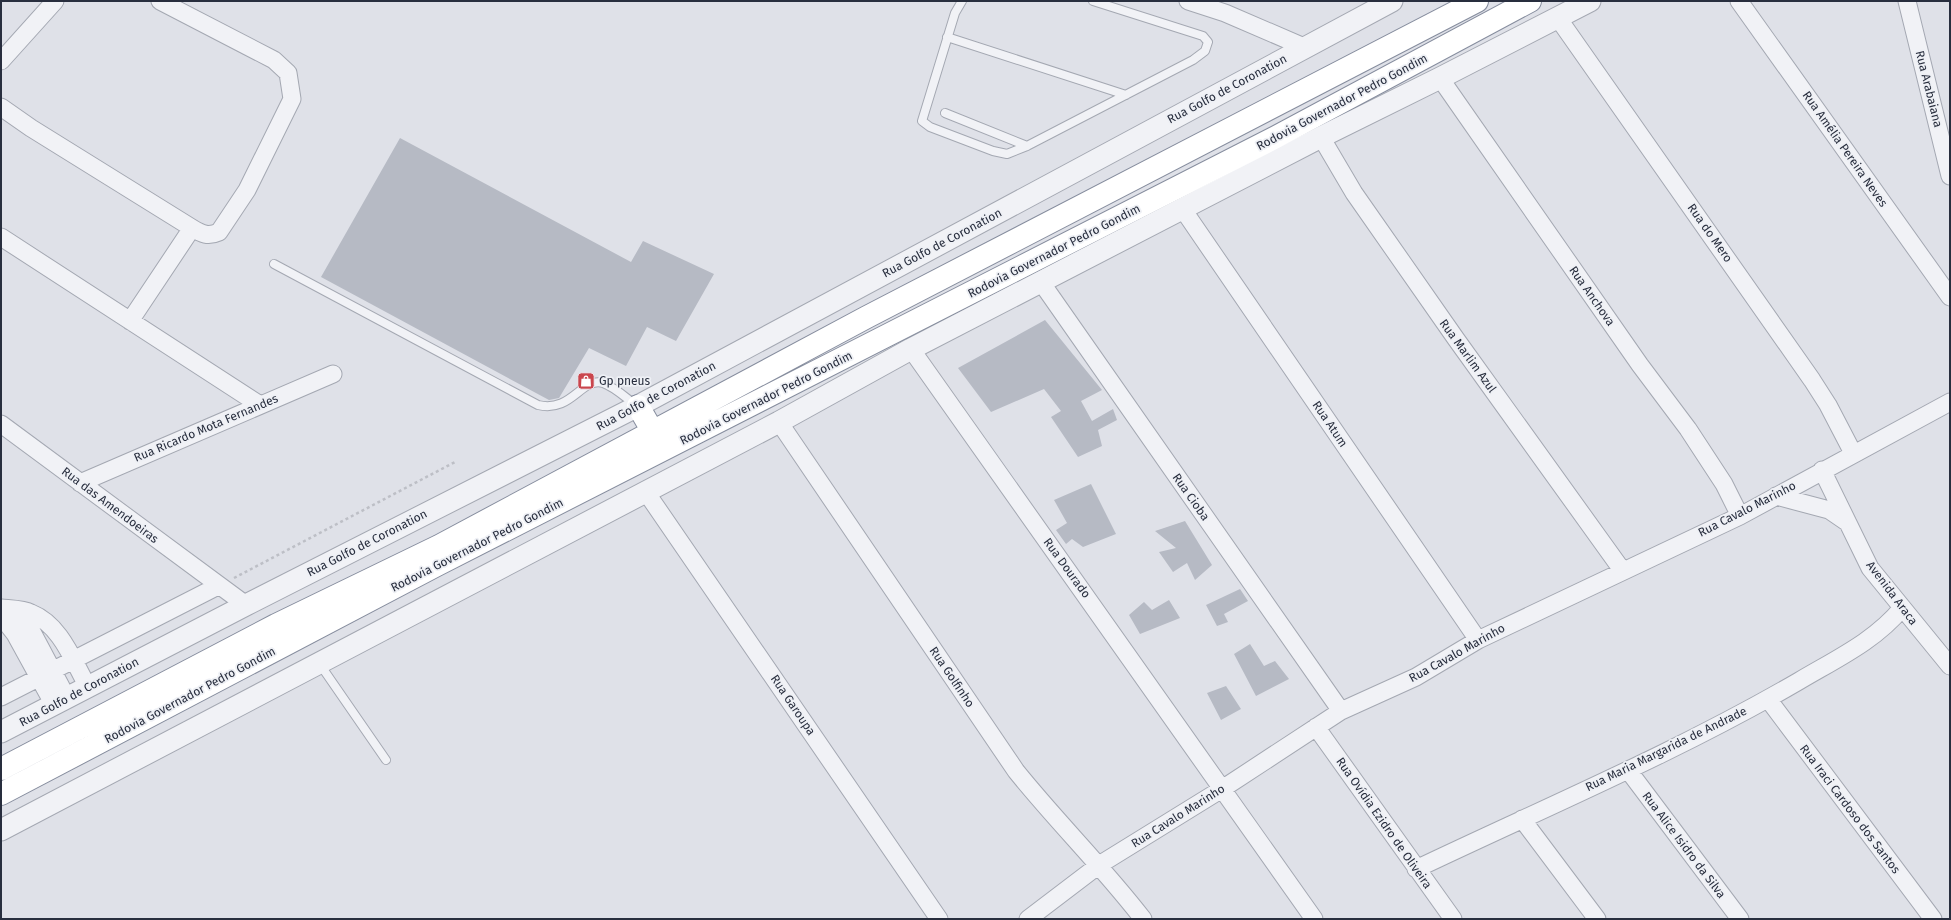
<svg xmlns="http://www.w3.org/2000/svg" width="1951" height="920" font-family="'Fira Sans',sans-serif">
	<rect width="100%" height="100%" fill="#dfe1e8"/>
	<!-- building -->
	<path fill="#b6bac4" d="M400,138L631,262L643,241L714,274L676,341L647,327L626,366L589,348L559,398L549,400L321,277Z
		M1045,320L1102,390L1081,401L1092,421L1113,409L1117,420L1098,430L1102,446L1078,457L1051,417L1061,411L1044,389L991,412L958,368Z
		M1091,484L1116,534L1083,547L1072,539L1066,544L1056,530L1067,523L1054,500Z
		M1185,521L1212,565L1195,580L1187,563L1173,572L1159,552L1176,548L1155,531Z
		M1240,589L1248,601L1224,614L1228,622L1217,626L1206,605Z
		M1169,600L1180,618L1140,634L1129,615L1144,602L1152,610Z
		M1250,644L1264,666L1275,661L1289,679L1256,696L1234,654Z
		M1226,686L1241,709L1221,720L1207,693Z"/>
	<g fill="none" stroke-linecap="round" stroke-linejoin="round">
		<defs>
			<path id="service" d="M962,1L955,13L922,121L930,127L993,151L1007,154L1027,146L1193,60L1205,51L1208,42L1203,36L1093,1
				M947,37L1126,95
				M945,113L1027,146
				M274,264L538,405C572,413 581,377 603,383C615,387 627,399 637,406
				M319,663L386,760"/>
			<path id="minor" d="M1188,1L1225,13L1304,47
				M1739,1L1950,297
				M1907,1L1950,176
				M1558,18L1812,380L1828,405L1853,453
				M1,61L55,1
				M1440,78L1640,365L1688,429L1724,484L1740,516
				M1,107L31,128L192,228C202,234 208,237 219,232L247,190L292,99L288,73L274,60L160,1
				M1321,137L1354,193L1456,339L1622,570
				M1182,208L1478,640
				M1,237L260,405
				M1041,282L1341,711
				M130,321L192,228
				M911,349L1314,919
				M779,422L1016,771C1057,822 1103,867 1143,919
				M1,424L246,605
				M1822,470L1870,568L1950,666
				M80,483L333,374
				M646,492L939,919
				M1776,496L1829,510L1848,523
				M1,608C10,609 23,609 31,613C61,625 73,661 88,687
				M5,612L22,622L31,630L67,698
				M1,616L15,634L54,705
				M1,697L218,586
				M1768,699L1933,919
				M1316,727L1453,919
				M1628,770L1740,919
				M1522,819L1597,919
				M1416,869C1544,808 1677,752 1799,681C1836,659 1875,641 1902,608
				M1028,919L1099,865L1222,789L1341,711L1416,677L1478,640L1740,516L1950,402"/>
			<path id="tertiary" d="M1,732L246,605L638,406L1392,1
				M1,830L779,422L911,349L1321,137L1440,78L1590,1"/>
			<path id="trunk" d="M638,406L653,432
				M1,769L276,625L439,546L867,317L1477,1
				M1,794L437,565L1276,137L1530,1"/>
		</defs>
		<!-- service casing -->
		<use href="#service" stroke="#a4a8b2" stroke-width="10"/>
		<!-- minor casing -->
		<use href="#minor" stroke="#a4a8b2" stroke-width="19"/>
		<!-- tertiary casing -->
		<use href="#tertiary" stroke="#a4a8b2" stroke-width="23"/>
		<!-- trunk casing -->
		<use href="#trunk" stroke="#868d9e" stroke-width="24"/>
		<!-- path -->
		<path stroke="#bdbfc6" stroke-width="2.5" stroke-dasharray="3 3" stroke-linecap="butt" d="M234,578L455,462"/>
		<!-- service -->
		<use href="#service" stroke="#f1f2f6" stroke-width="8"/>
		<!-- minor -->
		<use href="#minor" stroke="#f1f2f6" stroke-width="17"/>
		<!-- tertiary -->
		<use href="#tertiary" stroke="#f1f2f6" stroke-width="21"/>
		<!-- trunk -->
		<use href="#trunk" stroke="#fff" stroke-width="22"/>
	</g>
	<!-- icons -->
	<defs>
		<symbol id="shop-square" viewBox="-11 -11 22 22"><rect x="-9" y="-9" width="18" height="18" rx="4" fill="#ca464d" stroke="#eef0f5"/><path d="M-5-2.5h2.3a2.7 3.5 0 0 1 5.4 0H5L5.5 6h-11ZM-1.5-2.5h3a1.5 2.3 0 0 0-3 0Z" fill="#fff"/></symbol>
	</defs>
	<g fill-rule="evenodd">
		<use href="#shop-square" x="576" y="371" width="20" height="20"/>
	</g>
	<g text-anchor="middle" stroke-width="3.5" stroke-linejoin="round" paint-order="stroke">
		<!-- street labels -->
		<g font-size="12" fill="#282e3e" stroke="#eef0f5">
			<text transform="translate(1227 89) rotate(-28)" y="4">Rua Golfo de Coronation</text>
			<text transform="translate(1929 89) rotate(76)" y="4">Rua Arabaiana</text>
			<text transform="translate(1342 102) rotate(-28)" y="4">Rodovia Governador Pedro Gondim</text>
			<text transform="translate(1845 149) rotate(55)" y="4">Rua Amélia Pereira Neves</text>
			<text transform="translate(1710 233) rotate(55)" y="4">Rua do Mero</text>
			<text transform="translate(942 243) rotate(-28)" y="4">Rua Golfo de Coronation</text>
			<text transform="translate(1054 251) rotate(-27)" y="4">Rodovia Governador Pedro Gondim</text>
			<text transform="translate(1592 296) rotate(55)" y="4">Rua Anchova</text>
			<text transform="translate(1468 356) rotate(54)" y="4">Rua Marlim Azul</text>
			<text transform="translate(656 396) rotate(-28)" y="4">Rua Golfo de Coronation</text>
			<text transform="translate(766 398) rotate(-27)" y="4">Rodovia Governador Pedro Gondim</text>
			<text transform="translate(1330 424) rotate(56)" y="4">Rua Atum</text>
			<text transform="translate(206 428) rotate(-23)" y="4">Rua Ricardo Mota Fernandes</text>
			<text transform="translate(1191 497) rotate(55)" y="4">Rua Cioba</text>
			<text transform="translate(110 505) rotate(37)" y="4">Rua das Amendoeiras</text>
			<text transform="translate(1747 509) rotate(-27)" y="4">Rua Cavalo Marinho</text>
			<text transform="translate(367 543) rotate(-27)" y="4">Rua Golfo de Coronation</text>
			<text transform="translate(477 545) rotate(-27)" y="4">Rodovia Governador Pedro Gondim</text>
			<text transform="translate(1067 568) rotate(54)" y="4">Rua Dourado</text>
			<text transform="translate(1892 593) rotate(53)" y="4">Avenida Araca</text>
			<text transform="translate(1457 653) rotate(-29)" y="4">Rua Cavalo Marinho</text>
			<text transform="translate(952 677) rotate(56)" y="4">Rua Golfinho</text>
			<text transform="translate(79 692) rotate(-28)" y="4">Rua Golfo de Coronation</text>
			<text transform="translate(190 695) rotate(-28)" y="4">Rodovia Governador Pedro Gondim</text>
			<text transform="translate(793 705) rotate(56)" y="4">Rua Garoupa</text>
			<text transform="translate(1666 749) rotate(-26)" y="4">Rua Maria Margarida de Andrade</text>
			<text transform="translate(1850 809) rotate(53)" y="4">Rua Iraci Cardoso dos Santos</text>
			<text transform="translate(1178 816) rotate(-32)" y="4">Rua Cavalo Marinho</text>
			<text transform="translate(1384 823) rotate(55)" y="4">Rua Ovídia Ezidro de Oliveira</text>
			<text transform="translate(1684 845) rotate(53)" y="4">Rua Alice Isidro da Silva</text>
		</g>
		<!-- poi labels -->
		<g font-size="12" fill="#282e3e" stroke="#eef0f5" text-anchor="start">
			<text x="599" y="385">Gp pneus</text>
		</g>
	</g>
	<!-- border -->
	<rect width="1951" height="920" fill="none" stroke="#282e3e" stroke-width="4"/>
</svg>
